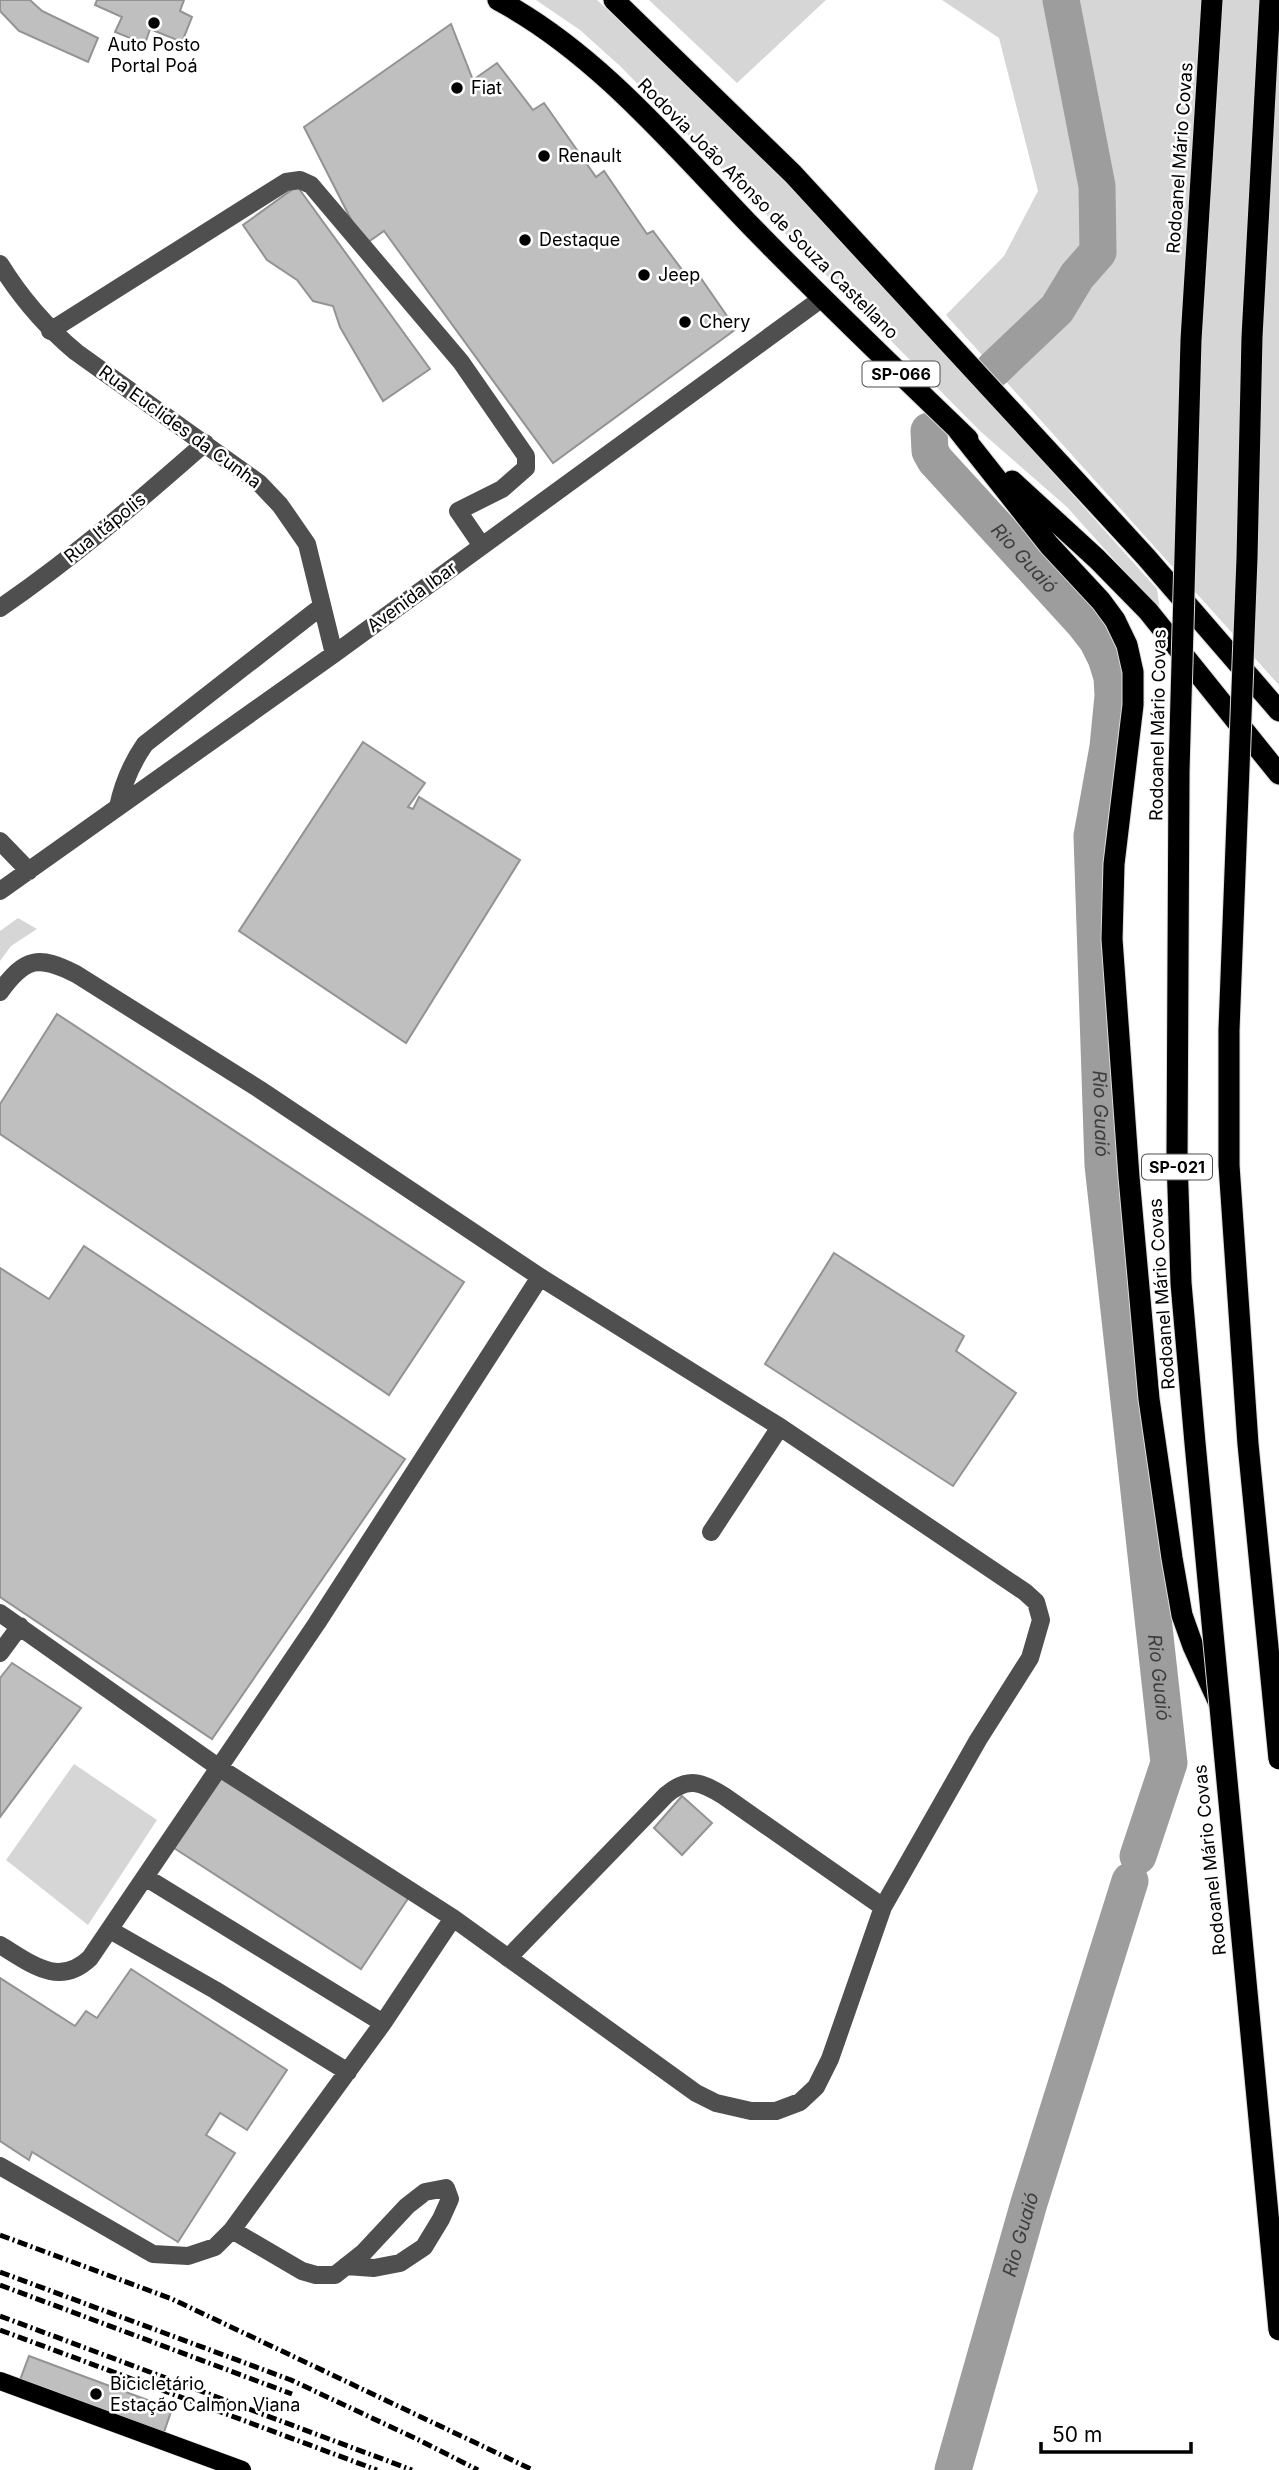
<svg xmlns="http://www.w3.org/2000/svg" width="1279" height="2470" font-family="Inter,sans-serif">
	<rect width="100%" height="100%" fill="#fff"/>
	<!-- green -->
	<path fill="#d6d6d6" d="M536,0H597L740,134L862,259L1157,589L1160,611L1067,507L980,431L620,66L580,30Z
		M649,0H826L737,83Z
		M942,0H1279V685L946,315L1004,256L1038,191L999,38Z
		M18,918L37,929L11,946L0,961V931Z
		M74,1764L157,1820L88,1925L6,1860Z"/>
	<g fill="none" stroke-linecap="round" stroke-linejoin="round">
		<!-- river -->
		<g stroke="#9d9d9d" stroke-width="37">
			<path d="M994,369L1057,309L1077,276L1098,252L1097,186L1061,0"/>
			<path id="s1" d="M929,431L930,451L935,460L1083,622L1097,640L1106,658L1112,677L1113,696L1108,747L1092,836L1103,1165L1169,1763L1138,1856"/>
			<path id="s2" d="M953,2470L1029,2203L1130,1881"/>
		</g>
	</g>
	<!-- building -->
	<path fill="#bfbfbf" stroke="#939393" stroke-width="2" d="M0,0H30L42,11L98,38L88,62L19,31L0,11Z
		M97,0H184L180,11L192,17L182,42L150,29L145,44L115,32L122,17L95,5Z
		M451,24L473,80L497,63L533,110L544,103L596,177L604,171L647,234L653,231L692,283L700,277L736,329L553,463L384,231L364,245L304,127Z
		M297,186L430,369L383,401L340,327L333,306L313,301L297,280L267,260L243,225Z
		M363,742L425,783L408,807L413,809L419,797L520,860L406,1043L239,931Z
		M57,1014L464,1282L389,1395L0,1134V1104Z
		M84,1246L405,1459L212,1739L0,1597V1268L49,1299Z
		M834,1253L964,1336L956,1351L1016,1393L953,1486L765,1364Z
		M12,1663L81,1708L0,1817V1678Z
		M221,1775L411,1894L361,1969L174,1848Z
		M682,1796L712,1823L682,1855L654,1828Z
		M131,1969L287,2070L247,2130L220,2113L206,2135L235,2153L178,2242L32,2152L29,2160L0,2141V1978L75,2026L86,2011L97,2018Z
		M29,2356L172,2409L164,2432L20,2380Z"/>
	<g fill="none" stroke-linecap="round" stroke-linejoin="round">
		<defs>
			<path id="major" d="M0,2381L242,2470"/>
			<path id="highway" d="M498,0C596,52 675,147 751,226C822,299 895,369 968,439
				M614,0L793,174L1146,557L1279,711
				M958,430L1049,545L1101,601L1115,620L1127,645L1133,672V705L1114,864L1112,939L1129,1177L1149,1399L1172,1558L1182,1615L1193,1646L1218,1701
				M1012,481L1097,559L1148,611L1279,774"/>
		</defs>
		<!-- major casing -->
		<use href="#major" stroke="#dbdbdb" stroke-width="19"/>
		<!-- highway casing -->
		<use href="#highway" stroke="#dbdbdb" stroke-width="23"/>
		<!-- minor -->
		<path stroke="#4f4f4f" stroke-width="18" d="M0,264C21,298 45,326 76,352L259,483L280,505L307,544L334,654
			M50,331L286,182L300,180L311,185L461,362L526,456V468L502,489L458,511L482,546
			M0,608C73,558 139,501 205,443
			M118,807C123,783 131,764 145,744L322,606
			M0,841L29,871
			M0,891L334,654L821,299
			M0,992C25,957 39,955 76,974L259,1089L540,1277L780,1427L1025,1592L1036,1602L1041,1620L1030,1658L978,1740L883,1907L830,2059L816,2087L800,2102L776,2111H751L716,2103L696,2093L453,1918L218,1767L0,1613
			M711,1532L780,1427
			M0,1653L20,1626
			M145,1877L383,2023
			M110,1930L215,1990L348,2072
			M0,1945C30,1963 59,1988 90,1958L317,1623L540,1277
			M508,1958L666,1795C688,1776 701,1782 724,1796L883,1907
			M0,2166L153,2254L188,2256L215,2247L232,2230L383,2023L453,1918
			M232,2230L302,2271L316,2275H335L364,2252L407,2206L425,2192L446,2188L450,2199L441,2219L424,2247L400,2263L374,2268L346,2266"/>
		<!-- major -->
		<use href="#major" stroke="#000" stroke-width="18"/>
		<!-- highway -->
		<use href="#highway" stroke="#000" stroke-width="21"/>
		<!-- rail -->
		<path stroke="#000" stroke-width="5" stroke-dasharray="10 3.5 2 3.5" stroke-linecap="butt" d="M0,2235L172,2299L533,2470
			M0,2272L291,2380L421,2441L478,2470
			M0,2285L292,2394
			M0,2316L412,2470
			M0,2330L377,2470"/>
		<defs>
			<path id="highway-bridge" d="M1212,0L1191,340L1179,771L1177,1158L1181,1283L1195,1443L1279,2330
				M1270,0L1252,337L1247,558L1229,1030V1165L1248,1444L1279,1759"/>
		</defs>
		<!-- highway-bridge casing -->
		<use href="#highway-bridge" stroke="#dbdbdb" stroke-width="23" stroke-linecap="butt"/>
		<!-- highway-bridge -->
		<use href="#highway-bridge" stroke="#000" stroke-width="21"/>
	</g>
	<!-- markers -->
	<g fill="#000" stroke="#fff" stroke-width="2.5">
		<circle cx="154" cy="23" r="7"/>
		<circle cx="457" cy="88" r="7"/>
		<circle cx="544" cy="156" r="7"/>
		<circle cx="525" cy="240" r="7"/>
		<circle cx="644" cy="275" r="7"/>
		<circle cx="685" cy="322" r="7"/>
		<circle cx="96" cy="2394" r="7"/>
	</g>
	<g text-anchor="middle" stroke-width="5" stroke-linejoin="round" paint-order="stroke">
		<!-- shield labels -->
		<g fill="#fff" stroke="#4c4c4c" stroke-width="2">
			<rect x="862.5" y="361.5" width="77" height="25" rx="5"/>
			<rect x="1142" y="1154.5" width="70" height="25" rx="5"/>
		</g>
		<g font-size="16" font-weight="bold" fill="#000">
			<text x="901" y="380">SP-066</text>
			<text x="1177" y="1173">SP-021</text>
		</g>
		<!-- poi labels -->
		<g font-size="18" fill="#000" stroke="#fff" text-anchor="start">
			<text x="154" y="51" text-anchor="middle">Auto Posto<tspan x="154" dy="21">Portal Poá</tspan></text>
			<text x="471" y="94">Fiat</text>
			<text x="558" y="162">Renault</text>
			<text x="539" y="246">Destaque</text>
			<text x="658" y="281">Jeep</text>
			<text x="699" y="328">Chery</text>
			<text x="110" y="2390">Bicicletário<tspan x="110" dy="21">Estação Calmon Viana</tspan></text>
		</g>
		<!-- street labels -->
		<g font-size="18" fill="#000" stroke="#fff">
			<text transform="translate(1180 158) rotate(-86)" y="6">Rodoanel Mário Covas</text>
			<text transform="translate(768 209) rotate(45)" y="6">Rodovia João Afonso de Souza Castellano</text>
			<text transform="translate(180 427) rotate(36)" y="6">Rua Euclides da Cunha</text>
			<text transform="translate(105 528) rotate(-39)" y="6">Rua Itápolis</text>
			<text transform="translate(412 597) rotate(-36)" y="6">Avenida Ibar</text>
			<text transform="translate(1158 725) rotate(-89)" y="6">Rodoanel Mário Covas</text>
			<text transform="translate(1162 1294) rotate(-94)" y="6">Rodoanel Mário Covas</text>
			<text transform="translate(1210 1860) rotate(-96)" y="6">Rodoanel Mário Covas</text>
		</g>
		<!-- water labels -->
		<g font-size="19" font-style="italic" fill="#3e3e3e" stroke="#fff">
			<text dy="7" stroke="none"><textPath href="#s1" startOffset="163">Rio Guaió</textPath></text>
			<text dy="7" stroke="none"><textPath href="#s1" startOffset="751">Rio Guaió</textPath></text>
			<text dy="7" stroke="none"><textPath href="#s1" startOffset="1318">Rio Guaió</textPath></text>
			<text dy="7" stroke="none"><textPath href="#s2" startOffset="245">Rio Guaió</textPath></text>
		</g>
	</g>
	<!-- scale -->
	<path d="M1041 2442v10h150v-10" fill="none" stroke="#000000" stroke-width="3.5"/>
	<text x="1052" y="2442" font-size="21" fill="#000000" stroke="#ffffff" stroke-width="5" paint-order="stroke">50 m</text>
</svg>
